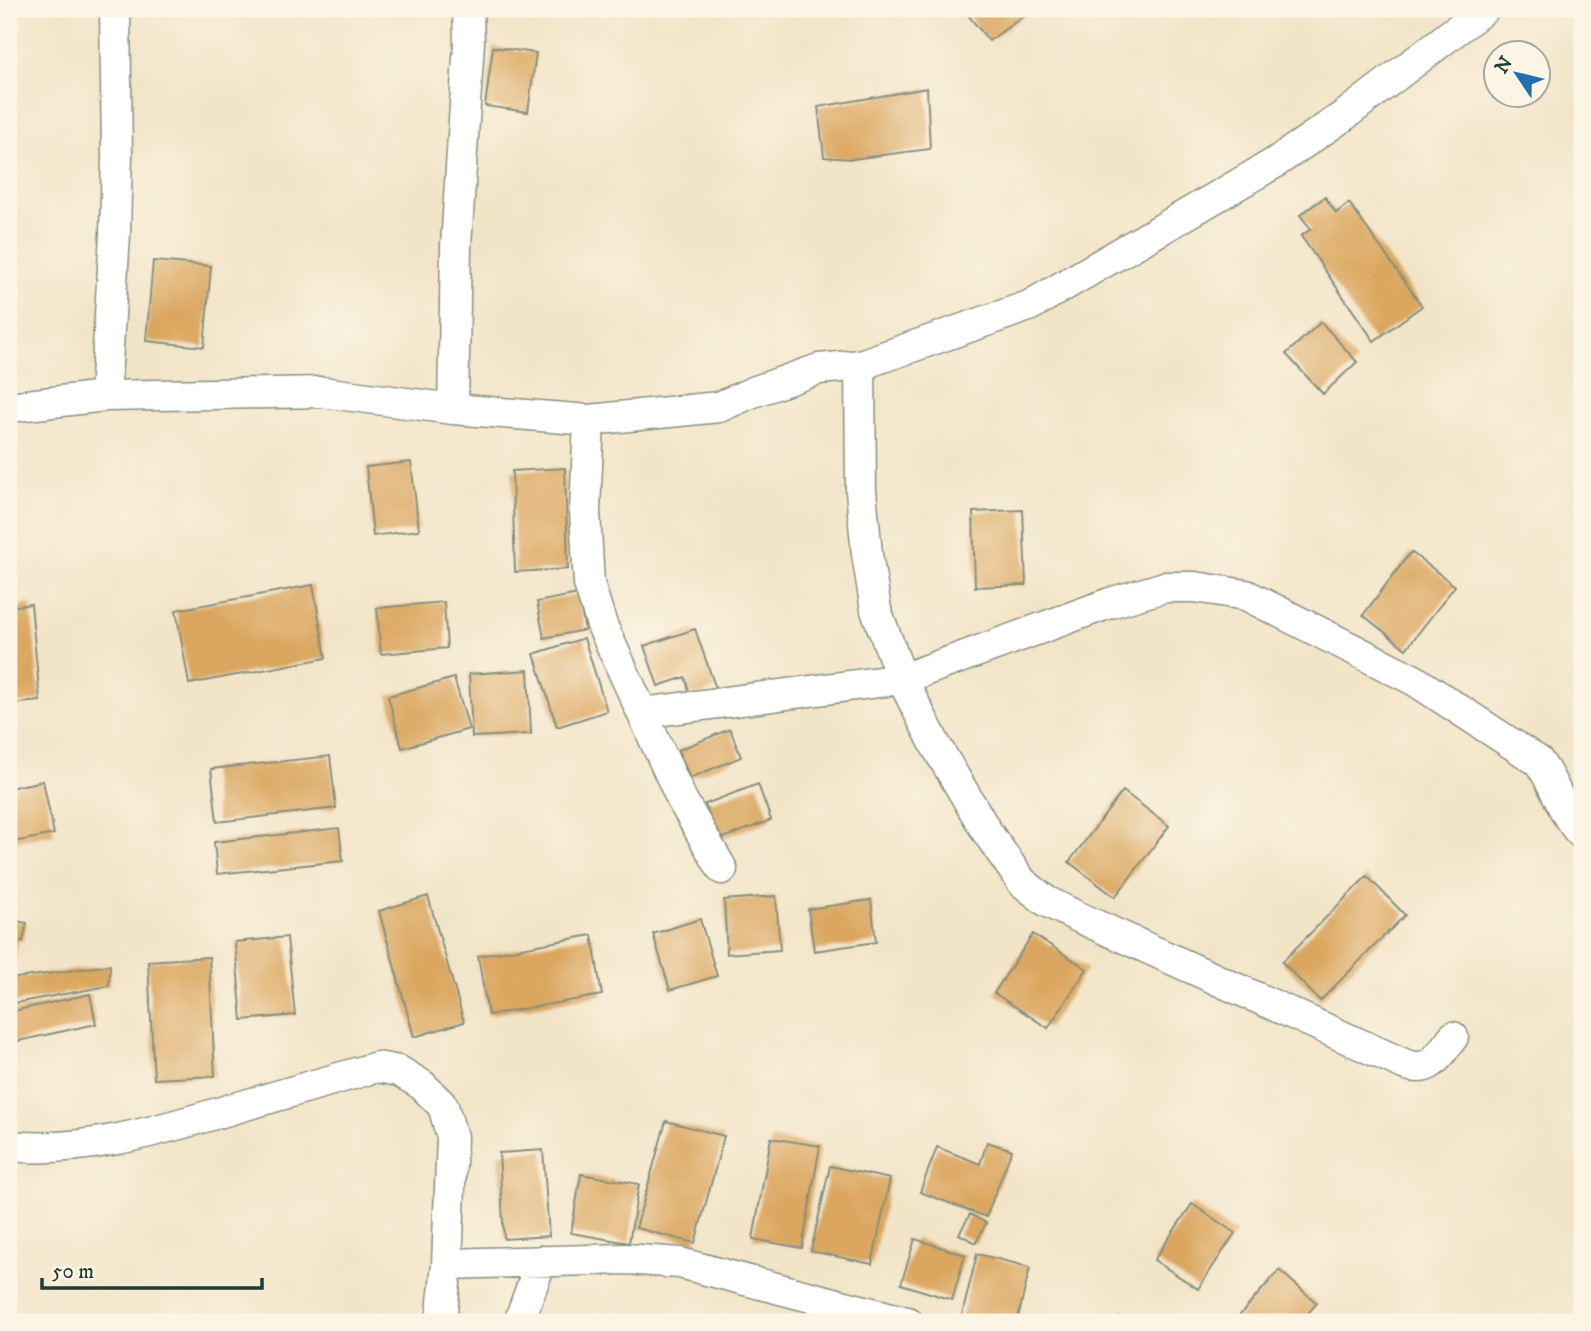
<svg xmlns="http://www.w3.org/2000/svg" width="1591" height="1331" font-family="'IM FELL DW Pica',serif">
	<rect width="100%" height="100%" fill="#fcf5e5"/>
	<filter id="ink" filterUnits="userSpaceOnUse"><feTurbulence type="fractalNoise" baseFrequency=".0143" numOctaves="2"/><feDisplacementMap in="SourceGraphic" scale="14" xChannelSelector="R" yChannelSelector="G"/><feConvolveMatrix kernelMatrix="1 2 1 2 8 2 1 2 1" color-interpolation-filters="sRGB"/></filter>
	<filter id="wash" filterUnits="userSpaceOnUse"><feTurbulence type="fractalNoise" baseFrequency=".00686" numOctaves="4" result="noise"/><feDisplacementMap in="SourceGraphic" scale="28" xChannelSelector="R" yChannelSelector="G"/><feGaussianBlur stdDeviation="1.57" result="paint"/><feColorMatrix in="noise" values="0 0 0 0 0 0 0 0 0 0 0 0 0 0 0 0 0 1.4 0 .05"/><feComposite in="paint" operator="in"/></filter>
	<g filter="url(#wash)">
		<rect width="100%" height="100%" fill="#f2e4c7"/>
		<g id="blocks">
			<!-- building -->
			<path fill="#dba760" d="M963,9H1033L989,41Z
				M493,47L536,53L528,112L485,106Z
				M927,88L930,149L852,159L824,157L818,107Z
				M1325,197L1336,213L1349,203L1422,306L1374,341L1301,236L1311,229L1300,215Z
				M153,261L211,266L204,347L146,341Z
				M1321,322L1357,362L1323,394L1286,354Z
				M411,462L419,530L373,536L366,467Z
				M565,468L568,569L515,572L512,471Z
				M1023,510L1026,585L975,587L973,512Z
				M1411,552L1455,586L1406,649L1363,615Z
				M313,585L326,658L189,684L176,610Z
				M578,594L585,630L544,638L537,602Z
				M444,602L447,648L381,654L377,608Z
				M31,604L40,701L9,704V607Z
				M695,629L716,689L691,698L685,677L658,686L644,646Z
				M584,638L607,711L557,727L534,654Z
				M528,670L531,734L472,737L469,674Z
				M454,678L469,729L402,748L388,696Z
				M730,729L741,757L690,778L678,750Z
				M330,756L336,808L217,822L211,769Z
				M43,781L54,834L9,843V788Z
				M758,784L771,820L718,840L705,804Z
				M1123,791L1169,826L1115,897L1069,862Z
				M339,828L343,861L217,874L214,842Z
				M1367,876L1405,915L1320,1001L1282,962Z
				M428,896L464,1022L414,1037L379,911Z
				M776,896L780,950L727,954L724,900Z
				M871,900L876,942L814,951L808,909Z
				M700,919L717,976L670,990L653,934Z
				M9,920L27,923L23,941H18L15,962L9,961Z
				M1033,934L1087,969L1048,1028L994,993Z
				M592,935L602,995L488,1015L478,956Z
				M287,937L295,1015L242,1020L235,942Z
				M209,957L215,1076L154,1079L148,961Z
				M110,965L109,986L9,1004V979Z
				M90,994L96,1024L9,1043V1012Z
				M666,1121L724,1136L695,1243L636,1228Z
				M771,1138L820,1146L802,1248L753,1239Z
				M987,1142L1012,1150L986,1217L920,1192L937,1147L980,1164Z
				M543,1150L549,1236L504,1239L499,1153Z
				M830,1166L890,1179L872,1264L811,1251Z
				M581,1174L639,1184L629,1243L571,1233Z
				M1192,1204L1235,1233L1198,1289L1154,1260Z
				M970,1214L986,1223L976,1243L959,1234Z
				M915,1239L965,1255L952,1300L901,1284Z
				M977,1254L1030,1267L1017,1322H976L961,1319Z
				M1279,1270L1317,1303L1300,1322H1234Z"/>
		</g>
	</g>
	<g filter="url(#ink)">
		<use href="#blocks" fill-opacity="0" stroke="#88907e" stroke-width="2"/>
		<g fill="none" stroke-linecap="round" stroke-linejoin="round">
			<defs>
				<path id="minor" d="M860,365L861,491L867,554L876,610L902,679L935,744L987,832L1022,882L1046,901L1076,916L1406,1065C1432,1073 1438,1056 1453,1037
					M105,396L115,234L117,155L115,9
					M9,407L105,396L322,392L453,409L589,420L719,407L753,392L819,369L860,365L1029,306L1273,164L1345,115L1484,9
					M453,409L456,246L469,42L468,9
					M589,420L585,511L589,584L602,625L682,800L722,869
					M642,713L902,679L1110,603L1165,587H1195L1246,595L1414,680L1538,761C1556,783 1561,814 1582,834
					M9,1146C80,1153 150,1133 218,1113C271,1098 324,1082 377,1067L399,1071L422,1085L443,1106L452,1137L447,1264L441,1322
					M447,1264L626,1259L680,1263L907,1322
					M519,1322L541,1261"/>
			</defs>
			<!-- minor casing -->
			<use href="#minor" stroke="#88907e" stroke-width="33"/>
			<!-- path -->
			<path stroke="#88907e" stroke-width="4.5" stroke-dasharray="5 5" stroke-linecap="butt" d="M1118,1322L1120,1318L1147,1319L1149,1322"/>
			<!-- minor -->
			<use href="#minor" stroke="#fff" stroke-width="30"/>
		</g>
	</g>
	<!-- margin -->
	<rect width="1591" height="1331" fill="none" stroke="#fcf5e5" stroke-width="35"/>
	<!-- north arrow -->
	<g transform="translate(1517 74) rotate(305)"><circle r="33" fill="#fcf5e5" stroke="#a4ab9e" stroke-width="2"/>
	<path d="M0-5L12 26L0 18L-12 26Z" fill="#1f6fb2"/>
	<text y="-10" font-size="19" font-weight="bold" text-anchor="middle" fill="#1f3d34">N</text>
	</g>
	<!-- scale -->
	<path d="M42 1278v10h220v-10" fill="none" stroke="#1f3d34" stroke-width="3.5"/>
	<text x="52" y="1278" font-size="21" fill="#1f3d34" stroke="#fcf5e5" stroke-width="5" paint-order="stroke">50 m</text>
</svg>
